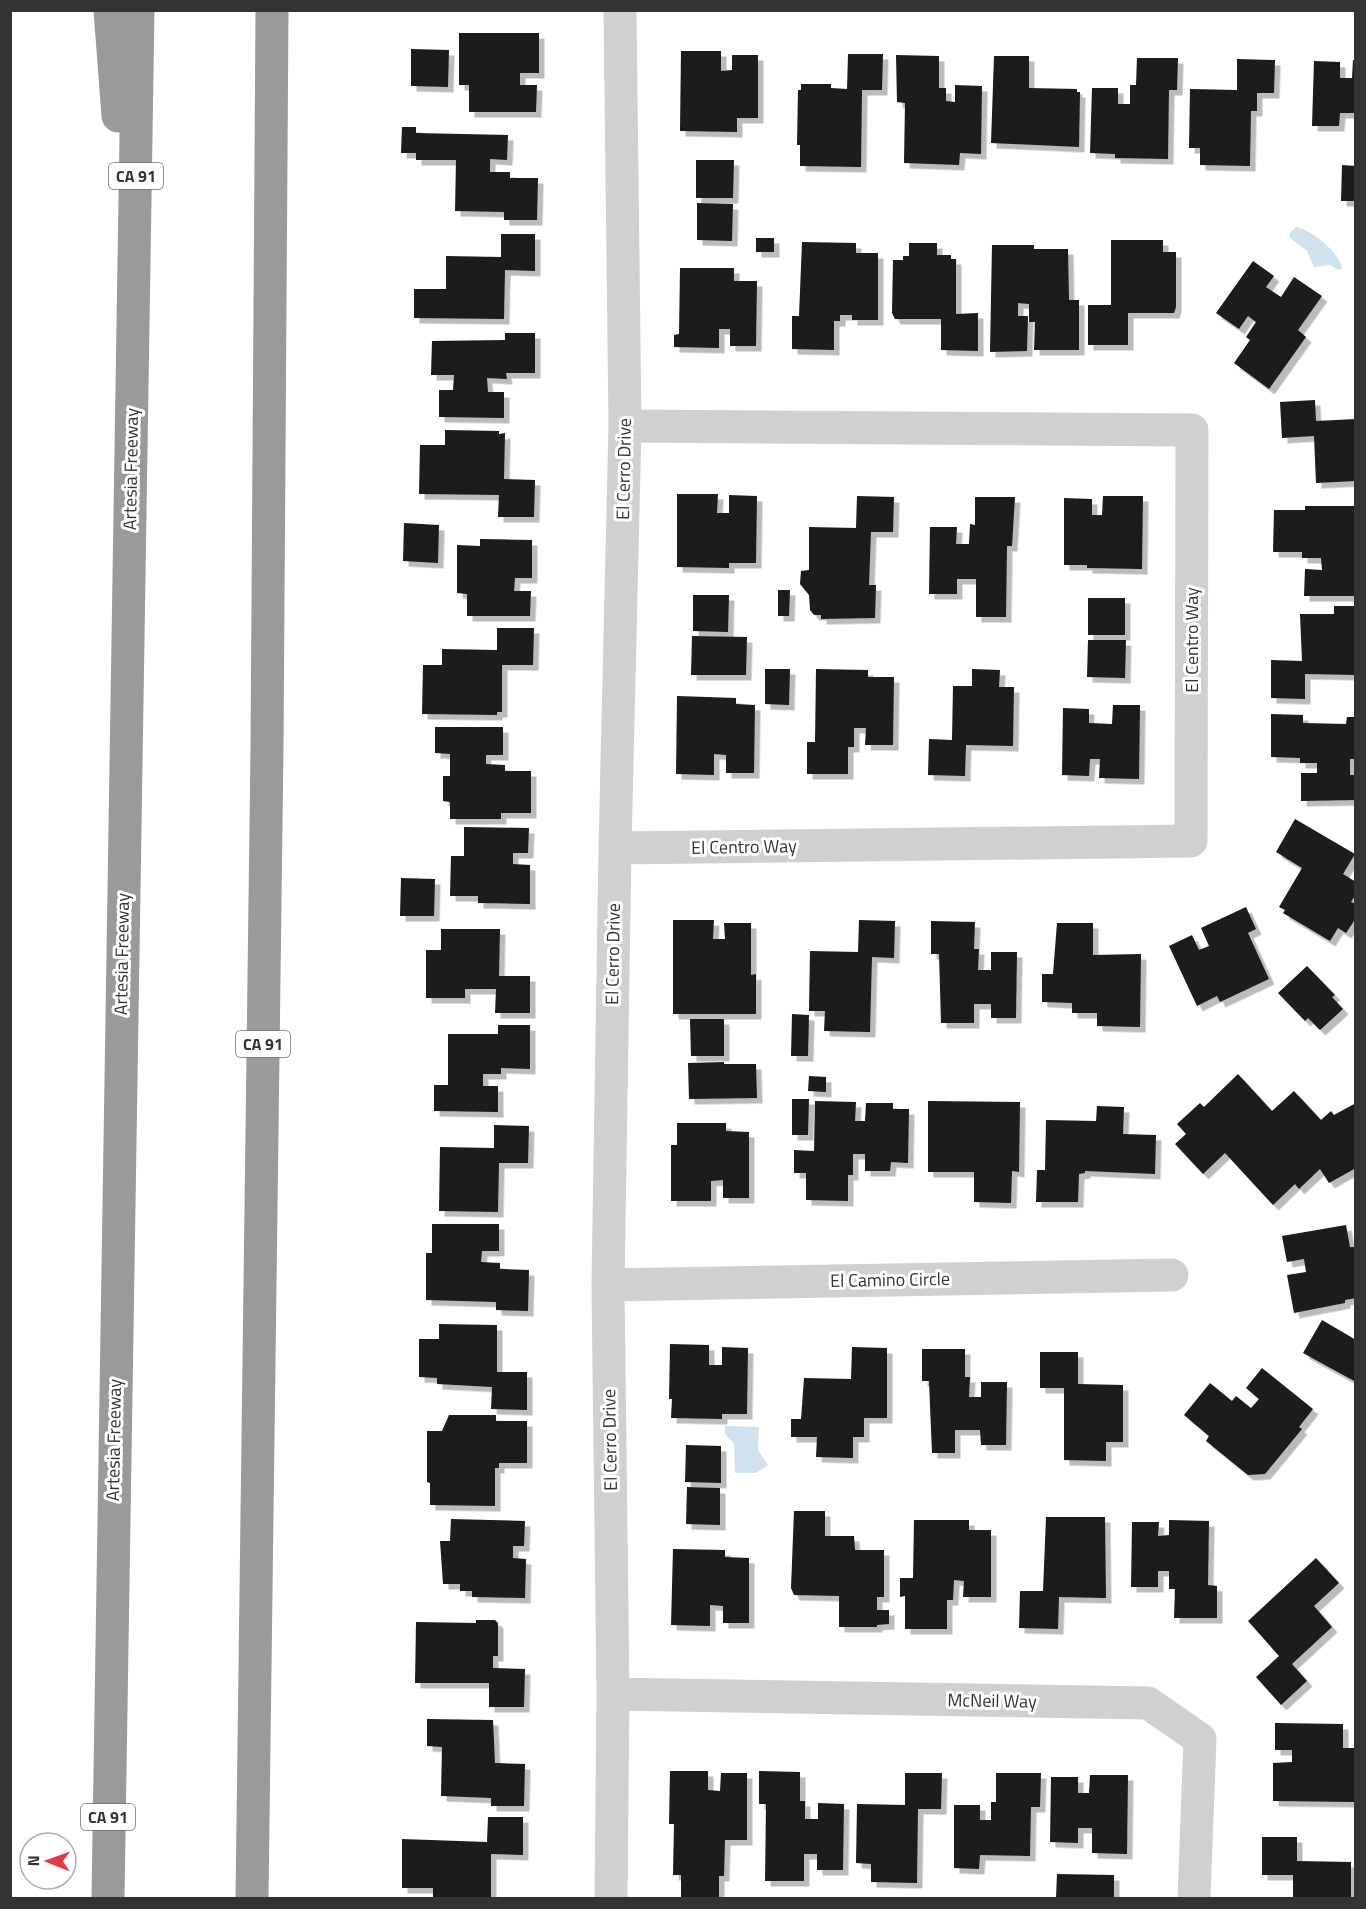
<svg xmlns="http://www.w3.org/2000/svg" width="1366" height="1909" font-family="'Titillium Web',sans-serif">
	<defs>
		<filter id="shadow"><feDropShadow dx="5.5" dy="5.5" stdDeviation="0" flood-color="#0004"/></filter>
	</defs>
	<rect width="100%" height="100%" fill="#fff"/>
	<!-- water -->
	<path fill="#cfe2ee" d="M1296,227C1312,230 1339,252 1342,268L1338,270L1330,265L1314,267L1307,251L1290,238V233Z
		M725,1426L759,1427L758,1450L768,1465L756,1473H735L734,1444L725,1434Z"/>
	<!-- building -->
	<path fill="#1a1a1a" filter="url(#shadow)" d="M459,33H539V73H520V85H537L536,112H469V85H459Z
		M411,49L449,50L448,87L411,86Z
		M681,51H721V71L732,70V55H758V118H737V132L680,131Z
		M848,54H883L882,90H862L861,167L800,166V145H797L798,90H801V84H831V88L847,89Z
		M896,55L939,56V88H946V101L955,102V85L982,86L981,154L960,153L959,165L904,163L905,103L897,102Z
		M994,56H1029V88L1077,89V92H1080L1079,147L991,143Z
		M1137,58H1178L1177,90H1169L1168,159L1115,158V154L1090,153L1092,88H1118V104H1130V85H1136Z
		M1237,59L1275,60L1274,93H1257V111H1251L1250,166L1200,165V148H1189L1190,89L1237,90Z
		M1353,60L1356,61V113H1340L1339,126H1312L1314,61L1340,62V78H1352Z
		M402,127H416V133L508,135L507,160L490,159V172H510V178H538L537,220H504V212L455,211L456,160H416V153H401Z
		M696,160H734L733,198H696Z
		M1342,165L1356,166V201H1341Z
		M697,203L733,204L732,241L697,240Z
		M501,234H535V271L505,270L504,319L414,318V289H446V256L501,257Z
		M756,238H774V252H756Z
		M1111,240H1163V252H1176V307L1174,313H1128V345H1088V305H1111Z
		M802,242L856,243V253H878V320H852V315H840V321H834V350L792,349V316H799Z
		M909,243H937V255H951V259H956V314L978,313V351L941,350V319H895L892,313L893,260H903V256H909Z
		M992,245H1034V249H1068L1069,300H1079V350H1034L1035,322H1029V304L1018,303V316H1028L1027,351L990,352Z
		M1253,261L1274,276L1266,287L1281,297L1294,277L1322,296L1298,330L1306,337L1269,389L1234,363L1250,340L1246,337L1256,322L1248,316L1239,329L1216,313Z
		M680,268H734V281H757L756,346H730V329H719V348L674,347V335L679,334Z
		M505,333H535V373H506L507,379L487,378L488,392H504V418L439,417V390H453L454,375H431L432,341L505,340Z
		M1315,400L1316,421L1356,419V481L1316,483L1314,436L1282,438L1280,402Z
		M445,430L499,431V434L505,433L504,479L535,480L534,517H498L499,495L419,494L420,445H445Z
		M677,494H718L717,513H729V495L757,496L756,563H729V568L677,567Z
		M857,496L894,497L893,532H871L869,585H876L875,618L821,619V615H814L810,610L809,595L800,584L801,571L809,570V527L856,528Z
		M1103,496H1143L1142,569L1087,568V565H1064V498L1092,499V515H1102Z
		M975,497H1015L1012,546H1007L1006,617H976V579H957V594H929L930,527H957L956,544H969L970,524L975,525Z
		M1305,506H1356V596H1304L1305,569L1322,570L1321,558H1302V552H1273L1274,510H1305Z
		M404,523L439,525L438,563L403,561Z
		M480,539L532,540V578H515L514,591H531L530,616H467V594L457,593V545L480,546Z
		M778,590H790L789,616H778Z
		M693,595H729L728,632L693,631Z
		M1088,598H1125V635H1088Z
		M1334,606H1356V675L1305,674V699L1271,698V660L1302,661L1300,614H1334Z
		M497,628H534L533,665H502V712H497V715L422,714L423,665H442V649L497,650Z
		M692,636L747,637L746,675H691Z
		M1088,640H1126L1125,678L1087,677Z
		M765,669H790L789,705L765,704Z
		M816,669L868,670V677H894L893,745H865L866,728H854V747H848V774H807V742H815Z
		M972,669L1000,670L999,687H1014L1013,746L966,745L965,776L928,775L929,739L952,740L953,686H972Z
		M677,696L736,698V704L755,705L754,773H726V755L714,754V775L676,774Z
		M1113,705H1140L1139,779L1099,778L1100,759H1090L1089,776L1062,775L1063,708L1089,709V723L1112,724Z
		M1271,714L1303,715V723L1346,724L1347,717H1356V759H1350V775H1356V800L1301,801V773H1317V763H1300V758L1271,757Z
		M435,727H503V755H486V764L505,765V771H531V813H501V819H450V802L443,801V776H450V754L435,753Z
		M1295,819L1355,854L1343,874L1356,882V894L1351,902L1356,904V918L1346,933L1338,928L1330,941L1283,913L1285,910L1279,907L1302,868L1276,852Z
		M464,827L529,828L528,853H513V864L530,865V904L478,903V896H450L451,856H464Z
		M401,878L435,879L434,916H400Z
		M1246,907L1256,929L1248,933L1269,979L1220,1002L1217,996L1197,1006L1169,946L1192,935L1199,950L1209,946L1201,928Z
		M673,920H714L713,939H725L724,923H751V975L756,974V1014H673Z
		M859,920L895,921L894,958L872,957L870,1032L824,1031L825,1011H809L810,951L858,952Z
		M931,921L975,922L974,949H979L978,970H991V952H1017L1016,1018H991V1004H974V1023H941L939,954H931Z
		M1057,923H1093V955L1141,954L1140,1027L1097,1026V1013H1072V1003L1042,1002V974H1053Z
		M441,929H500L499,976H530V1013H495L496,989H465V998H426V950H441Z
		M1307,966L1335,995L1332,997L1343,1009L1320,1030L1308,1018L1305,1021L1278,993Z
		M792,1014L809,1015L808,1056H791Z
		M690,1019H724V1056H691Z
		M498,1025H530V1069L501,1068V1074H483V1086H498V1112L434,1111V1085H448V1034H498Z
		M724,1062V1064H756L757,1098L689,1099L688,1063Z
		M1238,1074L1272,1111L1294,1091L1321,1120L1331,1111L1334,1115L1356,1103V1168L1329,1183L1320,1169L1299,1189L1295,1184L1273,1205L1225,1153L1203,1174L1175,1144L1186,1134L1177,1124L1200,1103L1204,1107Z
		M809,1076L826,1077V1092L808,1091Z
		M792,1099H809L808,1135H792Z
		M815,1101L856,1102L855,1121H865L866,1103H893V1109H909L908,1163L891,1162L890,1171H865V1154H853V1175H848V1201L806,1200V1173H794V1150L814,1151Z
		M928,1101L1020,1102L1019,1172L1012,1171L1011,1203L974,1202V1172H928Z
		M1097,1106L1124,1107L1123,1134L1156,1135L1155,1174L1085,1171V1173L1079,1174L1078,1202H1036L1037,1170H1045L1046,1120L1096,1121Z
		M677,1123H726V1131L749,1132V1198H723V1180L711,1181V1201H671V1145H677Z
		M494,1125L529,1126L528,1163H499L498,1212L439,1211L440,1147L494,1148Z
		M432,1224H499V1251H482L481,1262L500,1263V1269L529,1270L528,1311L496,1310V1302L426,1300V1253H432Z
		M1346,1225L1350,1247H1356V1298L1345,1300V1303L1294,1313L1287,1275L1306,1272L1304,1259L1287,1262L1282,1236Z
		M1322,1320L1356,1340V1382L1303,1353Z
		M439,1324L497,1325V1372H527V1410L491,1409L492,1387L437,1384V1378L419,1377V1339H439Z
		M670,1344L709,1345V1365H722V1347L748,1348L747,1414H722V1419L671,1418L672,1399H669Z
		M852,1347L887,1348V1418H864V1437H853V1458L816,1457L817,1437H791V1419H801L804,1378L851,1379Z
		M922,1349H965V1377H970L969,1397H981V1382H1007L1006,1445H981L980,1430H955V1453H932L929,1381H922Z
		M1040,1352H1078V1384L1123,1385V1442H1106V1461L1064,1460V1388H1040Z
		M1262,1368L1313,1409L1299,1427L1302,1429L1265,1474L1248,1475L1206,1441L1209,1436L1184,1415L1210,1383L1232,1401L1236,1396L1251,1408L1259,1399L1246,1388Z
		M449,1415H496V1421H527V1463H499V1468H495V1506L430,1505V1483L427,1482V1431H442Z
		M686,1445L721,1446V1483L685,1482Z
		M687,1487L720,1488V1525L686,1524Z
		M794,1511H825V1536H854L855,1550H884V1597H877V1610H889V1624L877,1625V1627H839V1596L794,1595L791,1588Z
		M1046,1517H1105L1106,1598L1059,1597L1058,1629L1019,1628L1020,1591H1043Z
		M451,1519L525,1521L524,1546H513V1558L526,1559L525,1598L472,1597V1591H460V1584H443L440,1541H450Z
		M914,1520H969V1530H991V1597H963L964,1581L954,1580L953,1600H947V1629H905V1596L900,1597V1578H913Z
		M1169,1520L1209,1521L1208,1585L1217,1586V1618H1174L1175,1589H1169V1571H1158V1587H1131L1132,1522H1159L1158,1536L1169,1535Z
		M673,1549L725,1550V1557L749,1558V1623H723V1606L710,1605V1626L671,1625Z
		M1316,1558L1339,1583L1314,1606L1332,1627L1292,1664L1307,1681L1281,1705L1256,1677L1279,1656L1248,1621Z
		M476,1620H495L498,1623V1656H493V1668L525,1669L524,1707H489V1683H415L416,1622L476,1623Z
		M427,1719L493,1720L495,1763L525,1764L524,1806H491V1798L441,1796L442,1747L427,1746Z
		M1275,1723L1343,1724V1748H1355L1354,1802L1273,1801V1763L1292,1762V1750H1275Z
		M670,1771H708V1790L720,1791L721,1773H747V1840H725L724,1876H719V1898H681V1875H673L674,1824H669Z
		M759,1771L800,1772V1801H805V1819H818V1803L844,1804L843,1870H817V1854H804V1881H765L766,1804H759Z
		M905,1773H942L941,1809H918L917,1883L871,1882V1864L856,1863L857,1804L905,1805Z
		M996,1773H1041L1040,1807H1031L1030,1856L980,1855L979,1869L954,1868V1805H980V1820H991V1802H996Z
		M1090,1775H1128L1127,1854L1092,1853V1828H1078V1843L1050,1842L1051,1777H1078V1793H1089Z
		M488,1817H523V1855L491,1854V1898H433V1888H402V1839L487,1842Z
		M1262,1837H1297V1861L1351,1862V1898H1293V1875H1262Z
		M1057,1874L1114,1875V1898H1056Z"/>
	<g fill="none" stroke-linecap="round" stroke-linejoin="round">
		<!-- minor -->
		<path stroke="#d0d0d0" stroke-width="33" d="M615,848L1191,841L1192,430L625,426
			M608,1285L1172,1275
			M613,1694L1148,1703L1200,1739L1194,1898
			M611,1898L613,1694L608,1285L615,848L625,426L620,10"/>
		<!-- highway -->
		<path stroke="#9a9a9a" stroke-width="33" d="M110,10L118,116
			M108,1898L138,10
			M252,1898L267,748L272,10"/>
	</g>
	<g text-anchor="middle" stroke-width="6" stroke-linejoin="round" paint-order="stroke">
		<!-- shield labels -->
		<g fill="#fff" stroke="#707070" stroke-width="1.5">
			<rect x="109" y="163" width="54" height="26" rx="4.5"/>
			<rect x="236" y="1031" width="54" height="26" rx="4.5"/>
			<rect x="81" y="1804" width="54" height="26" rx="4.5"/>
		</g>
		<g font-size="16" font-weight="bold" fill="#333">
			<text x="136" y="182">CA 91</text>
			<text x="263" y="1050">CA 91</text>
			<text x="108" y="1823">CA 91</text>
		</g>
		<!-- street labels -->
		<g font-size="18" fill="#333" stroke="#fff">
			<text transform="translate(131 469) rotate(-89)" y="6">Artesia Freeway</text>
			<text transform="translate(624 469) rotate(-89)" y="6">El Cerro Drive</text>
			<text transform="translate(1192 640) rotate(-90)" y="6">El Centro Way</text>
			<text transform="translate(744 847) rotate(-1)" y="6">El Centro Way</text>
			<text transform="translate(122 954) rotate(-89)" y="6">Artesia Freeway</text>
			<text transform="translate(613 954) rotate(-89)" y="6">El Cerro Drive</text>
			<text transform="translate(890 1280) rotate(-1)" y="6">El Camino Circle</text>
			<text transform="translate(114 1440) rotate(-89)" y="6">Artesia Freeway</text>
			<text transform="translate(610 1440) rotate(-91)" y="6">El Cerro Drive</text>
			<text transform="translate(992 1701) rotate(1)" y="6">McNeil Way</text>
		</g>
	</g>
	<!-- border -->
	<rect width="1366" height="1909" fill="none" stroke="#333333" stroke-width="24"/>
	<!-- north arrow -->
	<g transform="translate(48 1861) rotate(271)"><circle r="28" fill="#ffffff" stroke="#adadad" stroke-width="1.5"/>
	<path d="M0-4.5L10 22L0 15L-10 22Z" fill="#e63946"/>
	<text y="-9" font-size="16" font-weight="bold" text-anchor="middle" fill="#333333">N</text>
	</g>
</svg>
